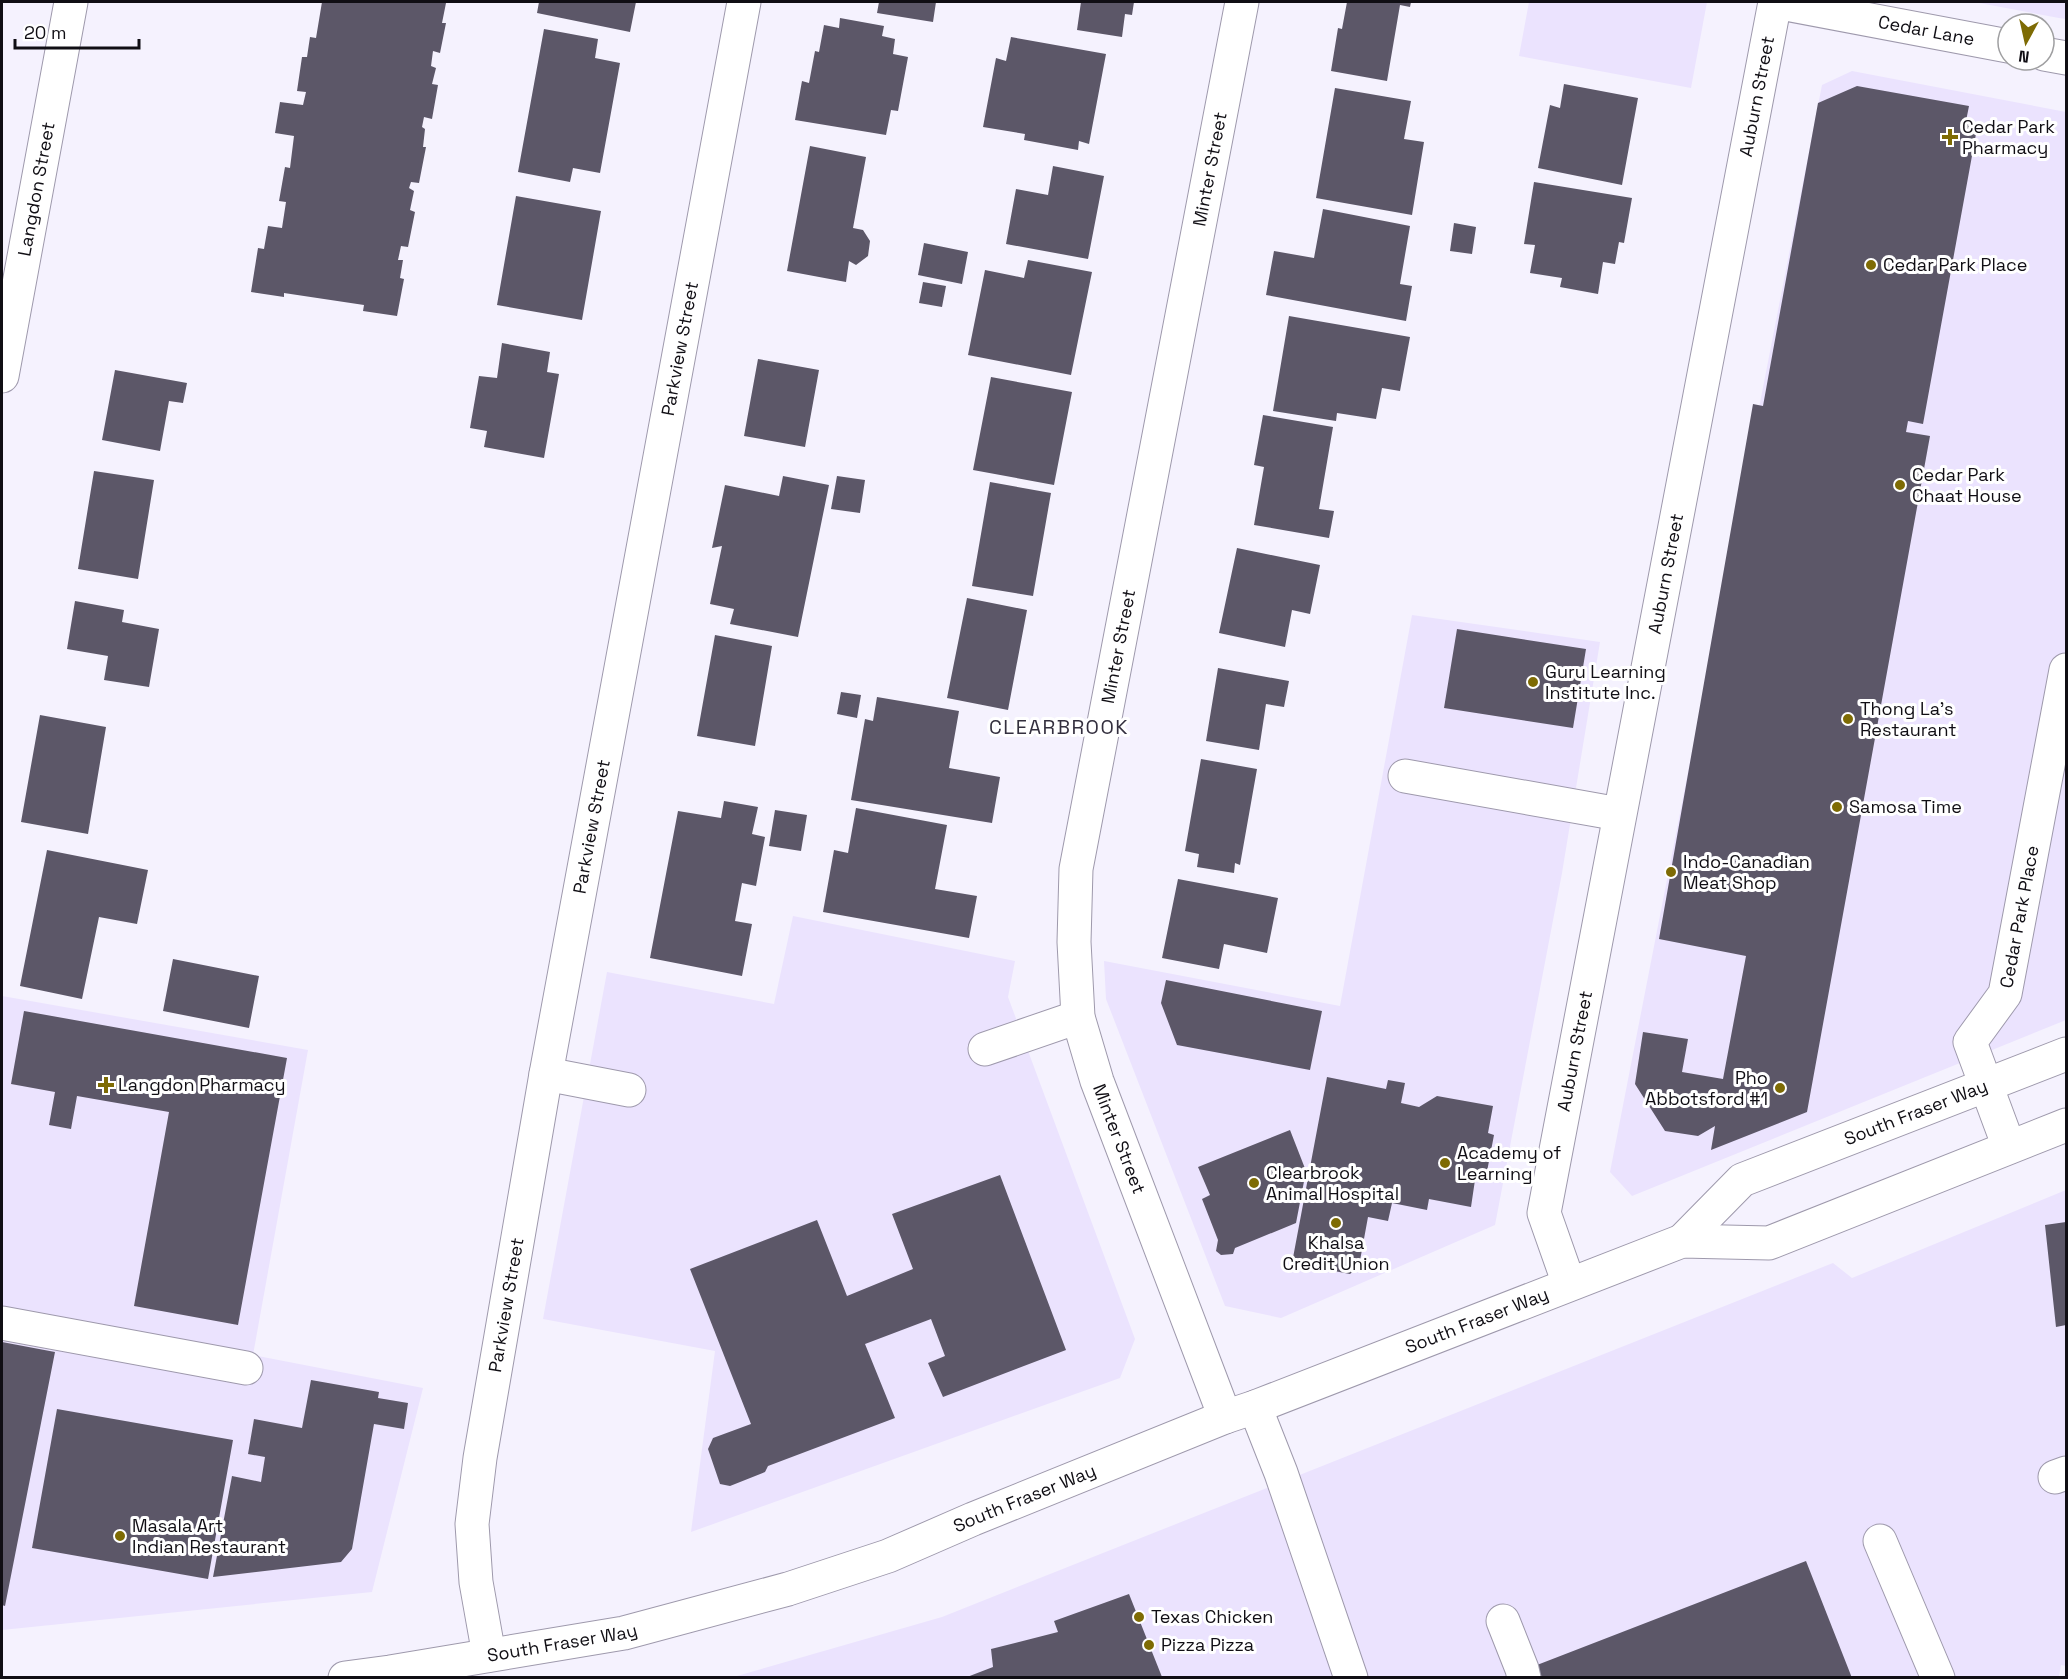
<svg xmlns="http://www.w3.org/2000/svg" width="2068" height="1679" font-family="'Space Grotesk',sans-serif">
	<rect width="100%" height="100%" fill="#f5f2fe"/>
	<!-- built -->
	<path fill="#ebe3fe" d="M1529,2H1707L1691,88L1519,56Z
		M1974,2H2066V19L2059,18Z
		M1852,71L2066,112V1020L1632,1196L1610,1172L1822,85Z
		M1412,615L1600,642L1562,873L1495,1225L1281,1318L1225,1306L1106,999L1104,961L1340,1006Z
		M793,916L1015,961L1008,997L1135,1339L1120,1378L691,1532L715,1351L543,1319L607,972L774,1004Z
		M2,996L308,1050L253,1355L423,1388L372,1592L2,1630Z
		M2066,1190V1666L2061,1665L2059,1677L730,1678L942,1617L1833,1263L1852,1278Z"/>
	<!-- building -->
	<path fill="#5c5768" d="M322,2H442L446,3L442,23H446L440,53L433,51L431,66L436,68L432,84L438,85L432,119L424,117L422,127L425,129L423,147H426L419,183L411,182L409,188L414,191L410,210L415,212L408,247L401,246L398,260H403L400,278L404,279L397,316L363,311L364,305L284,293V297L251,292L258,248L264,249L268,226L282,228L286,202L279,201L285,167L290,168L294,136L275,133L280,102L303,105L306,92L297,91L302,57H307L310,37L316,38Z
		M539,2H636L630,32L537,13Z
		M879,2H936L933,22L877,13Z
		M1081,2H1134L1132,15L1125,14L1122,37L1077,30Z
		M1347,2H1411L1410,7L1400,5L1387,81L1331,71L1338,28L1342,29Z
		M840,18L884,26L882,36L895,39L893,54L908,57L898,111L891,110L886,135L795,120L802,81L809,83L815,51L819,52L824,25L839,28Z
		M544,29L598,39L595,58L620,63L600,173L573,168L570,182L518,172Z
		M1011,37L1106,54L1089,144L1079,141L1078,150L1024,140L1025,134L983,127L996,58L1006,61Z
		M1564,84L1638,98L1622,185L1538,168L1550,105L1560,108Z
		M1857,86L1969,106L1966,121L1978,123L1923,424L1908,421L1906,432L1930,436L1807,1112L1711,1150L1715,1126L1698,1136L1665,1131L1635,1084L1643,1032L1688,1039L1682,1072L1723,1079L1746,956L1659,939L1753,404L1763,406L1818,103Z
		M1335,88L1411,101L1404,139L1424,142L1412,215L1316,198Z
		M810,146L866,157L853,228L863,230L870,241L868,256L856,265L849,261L846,282L787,271Z
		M1053,166L1104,176L1088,259L1006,244L1016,189L1048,195Z
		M1534,182L1632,198L1624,243L1619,242L1615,264L1603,262L1598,294L1560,287L1562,278L1530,273L1535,245L1524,244Z
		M516,196L601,211L582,320L497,305Z
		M1323,209L1410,226L1400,284L1412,286L1406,321L1266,295L1274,251L1314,258Z
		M1454,223L1476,227L1472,254L1450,251Z
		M924,243L968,252L962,284L918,275Z
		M1028,260L1092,272L1071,375L968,355L985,270L1024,278Z
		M923,282L946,286L942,307L919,303Z
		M1289,316L1410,337L1400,391L1382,388L1376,419L1337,413L1336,421L1273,411Z
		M502,343L550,352L547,372L559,374L544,458L484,447L487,431L470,428L479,376L497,378Z
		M758,359L819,370L805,447L744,436Z
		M115,370L187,383L183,403L169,401L160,451L102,440Z
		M991,377L1072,392L1054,485L973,470Z
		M1263,415L1333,427L1319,509L1334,511L1329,538L1254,525L1264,467L1254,465Z
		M94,471L154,480L138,579L78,569Z
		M783,476L829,485L798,637L730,624L734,609L710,604L722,546L712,548L725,485L779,496Z
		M837,476L865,480L860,513L831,509Z
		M990,482L1051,493L1033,596L972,586Z
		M1237,548L1320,565L1310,614L1292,610L1285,647L1219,633Z
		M967,598L1027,610L1008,710L947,698Z
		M75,601L124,610L122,622L159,629L149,687L104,680L108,656L67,649Z
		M1457,629L1586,649L1573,728L1444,708Z
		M715,635L772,646L755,746L697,736Z
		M1218,668L1289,681L1284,707L1266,704L1259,750L1206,741Z
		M841,692L861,695L857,718L837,714Z
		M877,697L959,711L949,768L1000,777L992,823L851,800L865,719L873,721Z
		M40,715L106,727L88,834L21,822Z
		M1201,759L1257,769L1240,865L1235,863L1234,873L1197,867L1199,854L1185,851Z
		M724,801L758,807L752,834L765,837L756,886L742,883L735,921L752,924L742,976L650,958L678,811L721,818Z
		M856,808L947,825L935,889L977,896L969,938L823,912L834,850L848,853Z
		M775,810L807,815L801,851L769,846Z
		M47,850L148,870L137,924L99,917L82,999L20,986Z
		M1178,879L1278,898L1267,953L1224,944L1219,969L1162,958Z
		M173,959L259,976L249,1028L163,1011Z
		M1166,980L1322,1011L1310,1070L1177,1045L1161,1003Z
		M24,1011L287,1058L238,1325L134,1306L169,1112L77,1096L71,1129L49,1125L55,1092L11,1084Z
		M1327,1077L1386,1089L1388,1080L1405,1083L1401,1103L1419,1107L1437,1096L1493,1106L1488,1133L1494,1135L1485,1182L1475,1180L1471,1207L1429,1199L1427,1210L1392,1203L1388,1221L1368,1217L1359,1266L1350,1274L1292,1263Z
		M1290,1130L1306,1171L1296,1223L1235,1248L1233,1254L1221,1255L1216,1251L1218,1240L1202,1199L1210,1195L1198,1167Z
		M1000,1175L1066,1350L943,1397L928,1363L945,1356L931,1319L865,1344L895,1418L768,1466L765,1472L730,1486L720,1484L708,1449L713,1438L751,1424L690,1269L817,1220L847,1296L913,1269L892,1214Z
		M2066,1222V1325L2056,1327L2045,1225Z
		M2,1342L55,1352L5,1606L2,1605Z
		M311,1380L379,1392L378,1398L408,1403L404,1429L374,1424L352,1549L341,1562L213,1577L232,1476L261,1482L265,1457L248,1454L254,1419L302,1428Z
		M57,1409L233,1440L208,1579L32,1548Z
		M1806,1561L1852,1678H1542L1537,1665Z
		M1129,1594L1162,1677H967L993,1667L991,1649L1058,1632L1054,1621Z"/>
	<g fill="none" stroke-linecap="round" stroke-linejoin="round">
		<defs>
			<g id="minor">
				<path id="s1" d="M1775,2L2008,46"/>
				<path d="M2044,54L2066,58"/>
				<path id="s2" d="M2,376L71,2"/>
				<path d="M1405,776L1619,814"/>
				<path d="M985,1049L1078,1017"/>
				<path d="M546,1074L629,1090"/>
				<path id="s3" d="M2009,1147L1970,1042L2005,994L2066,670"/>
				<path id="s4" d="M1569,1284L1544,1213L1775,2"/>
				<path d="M2,1323L246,1368"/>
				<path d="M1255,1407L1281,1473L1351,1678"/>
				<path id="s5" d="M1225,1417L1097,1081L1078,1017L1074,942L1076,869L1242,2"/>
				<path d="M2055,1477L2066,1473"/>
				<path d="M1880,1541L1938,1678"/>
				<path d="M1503,1621L1522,1669L1524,1678"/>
				<path id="s6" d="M489,1655L476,1582L472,1524L480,1458L546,1074L744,2"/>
			</g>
			<g id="major">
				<path id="s7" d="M1682,1241L1742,1180L2066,1054"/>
				<path id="s8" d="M345,1678L390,1672L624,1633L788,1589L888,1556L973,1519L1225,1417L1255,1407L1682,1241L1769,1243L2066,1125"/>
			</g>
		</defs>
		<!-- minor casing -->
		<use href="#minor" stroke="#9e99ac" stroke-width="35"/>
		<!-- major casing -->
		<use href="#major" stroke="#9e99ac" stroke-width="35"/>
		<!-- minor -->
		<use href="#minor" stroke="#fff" stroke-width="33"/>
		<!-- major -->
		<use href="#major" stroke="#fff" stroke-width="33"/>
	</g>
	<!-- markers -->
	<g fill="#7e6b04" stroke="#fff" stroke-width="2">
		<path d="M1947 128h6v6h6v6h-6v6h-6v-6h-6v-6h6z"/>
		<circle cx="1871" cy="265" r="6"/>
		<circle cx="1900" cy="485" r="6"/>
		<circle cx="1533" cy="682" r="6"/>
		<circle cx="1848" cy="719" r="6"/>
		<circle cx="1837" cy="807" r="6"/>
		<circle cx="1671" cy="872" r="6"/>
		<path d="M103 1076h6v6h6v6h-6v6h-6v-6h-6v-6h6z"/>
		<circle cx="1780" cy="1088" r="6"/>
		<circle cx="1445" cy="1163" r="6"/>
		<circle cx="1254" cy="1183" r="6"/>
		<circle cx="1336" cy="1223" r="6"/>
		<circle cx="120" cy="1536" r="6"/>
		<circle cx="1139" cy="1617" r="6"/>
		<circle cx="1149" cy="1645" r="6"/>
	</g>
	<g text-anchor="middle" stroke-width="6" stroke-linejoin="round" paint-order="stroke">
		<!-- street labels -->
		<g font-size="18" fill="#100e14" stroke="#fff">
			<text dy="6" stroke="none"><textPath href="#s1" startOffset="154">Cedar Lane</textPath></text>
			<text dy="6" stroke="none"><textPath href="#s4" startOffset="1212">Auburn Street</textPath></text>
			<text dy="6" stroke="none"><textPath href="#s5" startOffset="1287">Minter Street</textPath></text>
			<text dy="6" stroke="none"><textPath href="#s2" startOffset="190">Langdon Street</textPath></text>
			<text dy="6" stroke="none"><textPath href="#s6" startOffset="1326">Parkview Street</textPath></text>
			<text dy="6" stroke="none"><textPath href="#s4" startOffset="726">Auburn Street</textPath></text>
			<text dy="6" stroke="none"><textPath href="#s5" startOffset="801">Minter Street</textPath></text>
			<text dy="6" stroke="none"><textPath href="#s6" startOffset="840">Parkview Street</textPath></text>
			<text dy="6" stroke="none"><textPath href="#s3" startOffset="250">Cedar Park Place</textPath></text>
			<text dy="6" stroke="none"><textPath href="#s4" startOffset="240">Auburn Street</textPath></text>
			<text dy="6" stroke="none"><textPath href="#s7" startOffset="272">South Fraser Way</textPath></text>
			<text transform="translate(1119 1139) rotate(69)" y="6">Minter Street</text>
			<text dy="6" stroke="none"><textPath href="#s6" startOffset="354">Parkview Street</textPath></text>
			<text dy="6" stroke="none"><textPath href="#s8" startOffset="1192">South Fraser Way</textPath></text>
			<text dy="6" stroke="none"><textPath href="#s8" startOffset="706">South Fraser Way</textPath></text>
			<text dy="6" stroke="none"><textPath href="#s8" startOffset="220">South Fraser Way</textPath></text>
		</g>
		<!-- poi labels -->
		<g font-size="18" fill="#100e14" stroke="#fff" text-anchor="start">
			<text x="1962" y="133">Cedar Park<tspan x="1962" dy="21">Pharmacy</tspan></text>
			<text x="1883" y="271">Cedar Park Place</text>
			<text x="1912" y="481">Cedar Park<tspan x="1912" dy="21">Chaat House</tspan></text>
			<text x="1545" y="678">Guru Learning<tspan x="1545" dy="21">Institute Inc.</tspan></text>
			<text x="1860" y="715">Thong La's<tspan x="1860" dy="21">Restaurant</tspan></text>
			<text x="1849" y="813">Samosa Time</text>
			<text x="1683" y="868">Indo-Canadian<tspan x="1683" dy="21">Meat Shop</tspan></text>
			<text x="1768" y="1084" text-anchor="end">Pho<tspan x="1768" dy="21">Abbotsford #1</tspan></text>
			<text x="118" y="1091">Langdon Pharmacy</text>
			<text x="1457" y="1159">Academy of<tspan x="1457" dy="21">Learning</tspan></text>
			<text x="1266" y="1179">Clearbrook<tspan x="1266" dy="21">Animal Hospital</tspan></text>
			<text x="1336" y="1249" text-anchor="middle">Khalsa<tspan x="1336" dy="21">Credit Union</tspan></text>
			<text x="132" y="1532">Masala Art<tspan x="132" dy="21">Indian Restaurant</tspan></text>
			<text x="1151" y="1623">Texas Chicken</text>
			<text x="1161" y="1651">Pizza Pizza</text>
		</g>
		<!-- neighbourhood labels -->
		<g font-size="20" letter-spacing="1.5" fill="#332f3e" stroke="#fff">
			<text x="1059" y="734">CLEARBROOK</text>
		</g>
	</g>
	<!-- border -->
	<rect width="2068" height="1679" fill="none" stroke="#100e14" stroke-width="6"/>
	<!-- north arrow -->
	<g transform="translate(2026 42) rotate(188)"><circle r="28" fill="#ffffff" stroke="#9f9fa1" stroke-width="1.5"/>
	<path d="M0-4.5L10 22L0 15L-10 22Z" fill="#7e6b04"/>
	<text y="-9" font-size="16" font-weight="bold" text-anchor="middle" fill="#100e14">N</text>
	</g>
	<!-- scale -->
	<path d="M15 39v9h124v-9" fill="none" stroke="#100e14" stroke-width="3"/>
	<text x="24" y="39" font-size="18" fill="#100e14" stroke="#ffffff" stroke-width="4.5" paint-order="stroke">20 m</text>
</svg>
